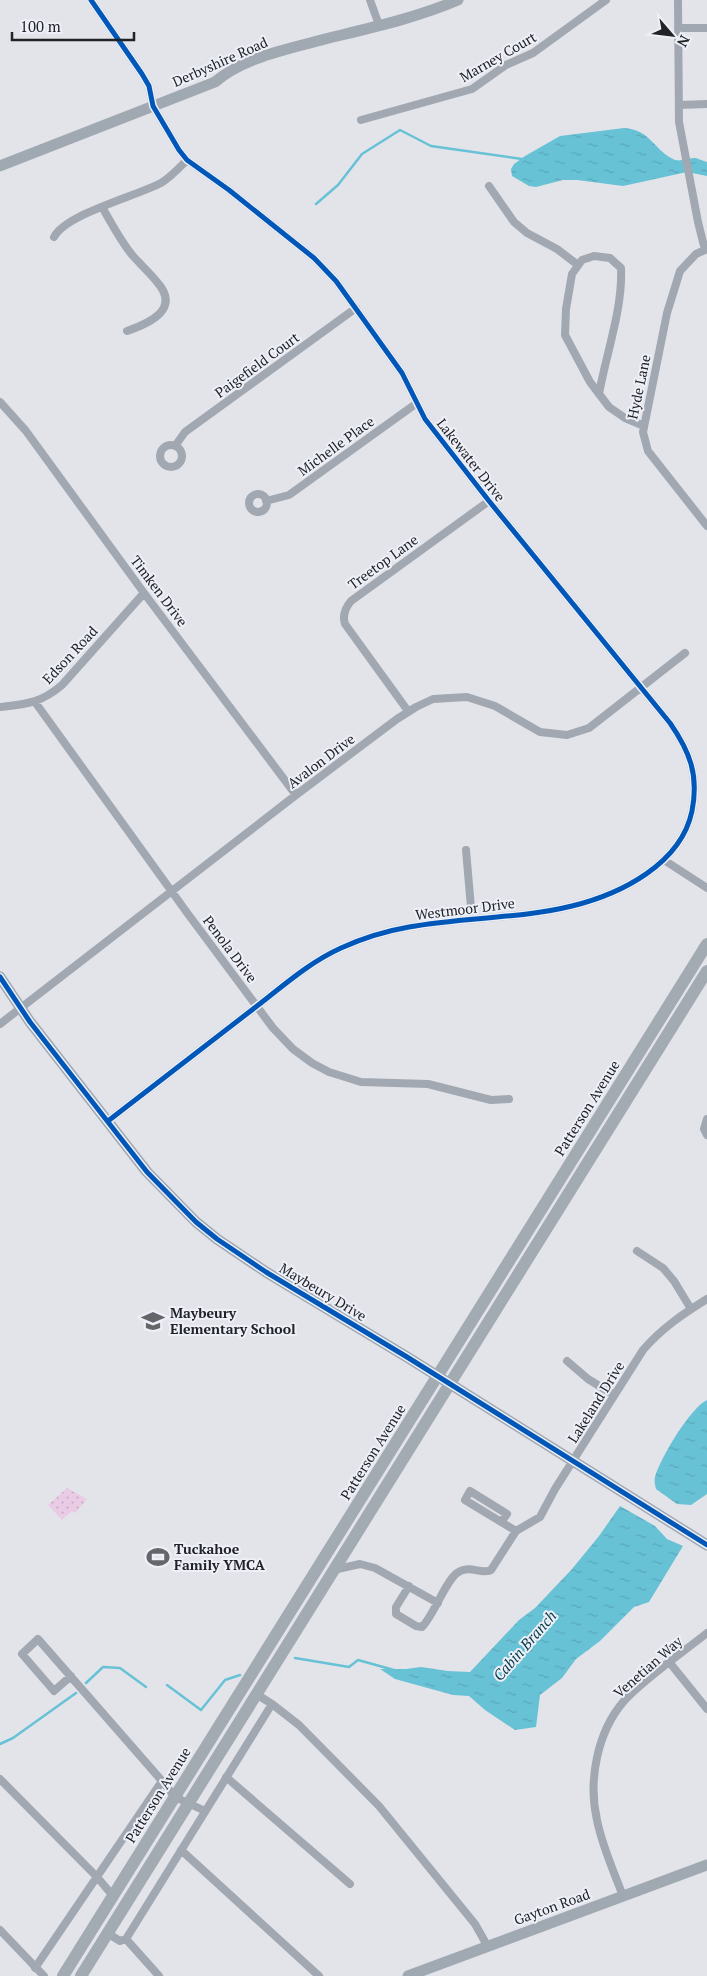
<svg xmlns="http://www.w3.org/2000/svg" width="707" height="1976" font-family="'PT Serif',serif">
	<defs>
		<pattern id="green-dots" width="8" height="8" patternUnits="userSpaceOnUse" patternTransform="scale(1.25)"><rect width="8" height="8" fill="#eacbe5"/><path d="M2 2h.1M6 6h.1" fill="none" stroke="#c8aec4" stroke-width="1.8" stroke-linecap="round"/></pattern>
		<pattern id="water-ripples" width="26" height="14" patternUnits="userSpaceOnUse" patternTransform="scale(1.25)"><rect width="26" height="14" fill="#68c2d6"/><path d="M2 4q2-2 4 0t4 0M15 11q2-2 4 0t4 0" fill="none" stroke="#5aa6b8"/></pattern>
	</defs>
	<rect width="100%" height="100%" fill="#e3e4e9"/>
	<!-- green -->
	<path fill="url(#green-dots)" d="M67,1488L87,1499L75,1513L72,1511L62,1520L48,1505Z"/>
	<!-- water -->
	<path fill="url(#water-ripples)" d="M624,128C651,130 653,149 673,159C680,163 688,157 696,158C699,159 703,161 707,162V176L687,172L623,186L577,180H563L536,187L529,186L512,176L511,169L514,164L525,156L560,136Z
		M707,1400V1494L691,1505L677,1504L656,1489C655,1485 654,1481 655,1477C660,1459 690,1408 707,1400Z
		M620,1506L655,1526L667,1539L683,1546L649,1602L634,1607L600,1641L576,1659L562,1678L540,1695L536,1727L515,1730L485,1710L469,1696L453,1695L395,1679L380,1669H406L421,1667L448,1671L470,1672L519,1620L535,1608L572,1569L599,1536Z"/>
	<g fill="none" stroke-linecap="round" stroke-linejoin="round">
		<!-- stream -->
		<path stroke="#68c2d6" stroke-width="2.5" d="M316,204L338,185L362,154L400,130L431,146L522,159
			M295,1658L349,1667L358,1660L394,1670
			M86,1683L103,1667L120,1668L146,1687
			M167,1685L201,1710L225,1680L240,1675
			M0,1744L13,1738L76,1693"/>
		<!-- street -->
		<path stroke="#a2a8b1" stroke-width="8" d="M91,0L142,74L149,86L153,106L179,150L187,160L229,190L314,258L336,281L402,373L425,419L489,501L670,723C690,752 699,775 692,811C681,864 621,894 572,906C519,919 463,917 409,927C386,931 363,938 341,948C310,962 284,985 257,1006C207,1044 158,1083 108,1121
			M370,0L379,25
			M678,0L679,122L698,222L705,250
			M678,28H707
			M679,105L707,104
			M361,120L472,89L506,65L533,53L606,0
			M489,186L514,222L527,233L557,249L578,265
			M102,207C112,224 121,242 133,256C141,265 150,273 157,282C181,309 150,323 127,331
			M54,237C66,214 136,196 161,183C171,177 179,168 187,160
			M707,249L696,254L680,271L667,313L643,432L648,451L707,526
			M599,394C606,354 623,308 621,268L610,258L594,256L582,260L572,274L566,309L565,335L590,382L609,407L625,418L644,426
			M0,402L26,431L144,593L296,795
			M160 456a11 11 0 1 1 22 0a11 11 0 1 1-22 0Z
			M175,446L185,432L356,308
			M249 503a9 9 0 1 1 18 0a9 9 0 1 1-18 0Z
			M266,501L289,495L417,403
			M35,702L188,914L273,1028L293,1049L312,1063L329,1072L361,1082L428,1084L491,1100L509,1099
			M0,707C27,704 41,703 62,685L144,593
			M408,711L345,624C342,615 346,607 351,601L489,501
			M466,850L472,919
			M664,860L707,888
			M0,1024L296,795L397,719L416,707L433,699L467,697L495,706L540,732L567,735L589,728L685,653
			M707,1119L704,1129L707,1135
			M637,1251L663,1268L674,1281L691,1309
			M567,1361L588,1379L614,1395
			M501,1522L507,1514L470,1491L465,1500L516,1531
			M333,1570L360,1564L375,1568L438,1603
			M409,1586L396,1607V1614L416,1626L422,1627C434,1615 445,1582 457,1573C471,1564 480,1575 491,1570L516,1531L540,1517L555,1489L643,1350C662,1328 683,1314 707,1299
			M670,1663L707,1709
			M71,1676L54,1691L22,1654L38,1639L162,1781L175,1797L205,1811
			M256,1694L272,1704L299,1725L379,1806L475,1924L488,1947
			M226,1777L350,1884
			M0,1779L97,1877L113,1896
			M181,1850L319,1976
			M623,1896C614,1872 602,1846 597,1820C588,1781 597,1732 624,1701C645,1678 682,1653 707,1633
			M0,1930L44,1976
			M107,1933L120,1941L126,1939L272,1704
			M126,1939L159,1976
			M35,1968L162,1781"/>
		<!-- secondary -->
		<path stroke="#a0a8b1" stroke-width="11" d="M0,166L215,82C244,57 289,49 325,39C370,28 416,18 458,0
			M0,977L30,1022L147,1172L196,1222L217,1239L266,1272L407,1357L707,1545
			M408,1976L707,1865"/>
		<!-- primary -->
		<path stroke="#a2aab2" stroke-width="12" d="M63,1976L707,944
			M81,1976L707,971"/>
		<defs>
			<path id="cycleway" d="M91,0L142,74L149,86L153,106L179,150L187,160L229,190L314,258L336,281L402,373L425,419L489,501L670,723C690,752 699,775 692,811C681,864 621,894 572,906C519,919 463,917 409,927C386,931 363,938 341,948C310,962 284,985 257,1006C207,1044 158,1083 108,1121
				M0,977L30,1022L147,1172L196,1222L217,1239L266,1272L407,1357L707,1545"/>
		</defs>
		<!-- cycleway casing -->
		<use href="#cycleway" stroke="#eef0f9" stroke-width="8"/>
		<!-- cycleway -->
		<use href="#cycleway" stroke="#0057b8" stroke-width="5"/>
	</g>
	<!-- icons -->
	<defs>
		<symbol id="school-bare" viewBox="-9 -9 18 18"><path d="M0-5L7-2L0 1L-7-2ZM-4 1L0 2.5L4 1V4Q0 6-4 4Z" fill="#65666a" stroke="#eef0f9" stroke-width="2.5" paint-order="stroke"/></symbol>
		<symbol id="stadium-bare" viewBox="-9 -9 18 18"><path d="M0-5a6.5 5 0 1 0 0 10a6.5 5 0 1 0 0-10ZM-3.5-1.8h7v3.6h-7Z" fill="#65666a" stroke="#eef0f9" stroke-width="2.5" paint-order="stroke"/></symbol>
	</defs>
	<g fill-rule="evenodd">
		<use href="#school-bare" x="137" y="1305" width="32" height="32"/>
		<use href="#stadium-bare" x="142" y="1541" width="32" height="32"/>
	</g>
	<g text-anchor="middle" stroke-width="4" stroke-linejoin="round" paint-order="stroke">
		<!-- street labels -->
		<g font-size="14" fill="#212225" stroke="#eef0f9">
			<text transform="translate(498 57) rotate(-30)" y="5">Marney Court</text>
			<text transform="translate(220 62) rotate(-24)" y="5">Derbyshire Road</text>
			<text transform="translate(257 365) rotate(-36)" y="5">Paigefield Court</text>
			<text transform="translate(639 387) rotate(-78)" y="5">Hyde Lane</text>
			<text transform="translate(336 446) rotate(-36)" y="5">Michelle Place</text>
			<text transform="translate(471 460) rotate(52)" y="5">Lakewater Drive</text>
			<text transform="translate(383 562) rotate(-36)" y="5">Treetop Lane</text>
			<text transform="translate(159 591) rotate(53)" y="5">Timken Drive</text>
			<text transform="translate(70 655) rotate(-47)" y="5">Edson Road</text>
			<text transform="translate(321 761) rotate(-37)" y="5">Avalon Drive</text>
			<text transform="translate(465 909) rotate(-7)" y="5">Westmoor Drive</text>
			<text transform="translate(230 949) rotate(53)" y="5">Penola Drive</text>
			<text transform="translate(587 1108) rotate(-58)" y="5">Patterson Avenue</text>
			<text transform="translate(323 1292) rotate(31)" y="5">Maybeury Drive</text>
			<text transform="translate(596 1402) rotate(-58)" y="5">Lakeland Drive</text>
			<text transform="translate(373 1452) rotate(-58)" y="5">Patterson Avenue</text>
			<text transform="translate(648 1667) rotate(-41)" y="5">Venetian Way</text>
			<text transform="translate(158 1795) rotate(-58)" y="5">Patterson Avenue</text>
			<text transform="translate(552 1907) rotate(-20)" y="5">Gayton Road</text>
		</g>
		<!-- poi labels -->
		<g font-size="14" font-weight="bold" fill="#212225" stroke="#eef0f9" text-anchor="start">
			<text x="170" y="1318">Maybeury<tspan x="170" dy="16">Elementary School</tspan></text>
			<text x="174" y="1554">Tuckahoe<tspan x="174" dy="16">Family YMCA</tspan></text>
		</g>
		<!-- water labels -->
		<g font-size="15" font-style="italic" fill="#003945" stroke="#eef0f9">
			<text transform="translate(525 1646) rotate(-49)" y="5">Cabin Branch</text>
		</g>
	</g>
	<!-- north arrow -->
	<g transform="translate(672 35) rotate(118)" stroke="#eef0f9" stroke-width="4" paint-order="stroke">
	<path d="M0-4L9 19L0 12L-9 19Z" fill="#212225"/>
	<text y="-8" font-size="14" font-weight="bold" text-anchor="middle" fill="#212225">N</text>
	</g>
	<!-- scale -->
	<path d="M12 32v8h122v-8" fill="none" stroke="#212225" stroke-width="2.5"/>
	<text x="20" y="32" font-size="15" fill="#212225" stroke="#eef0f9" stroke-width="4" paint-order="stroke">100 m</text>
</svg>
